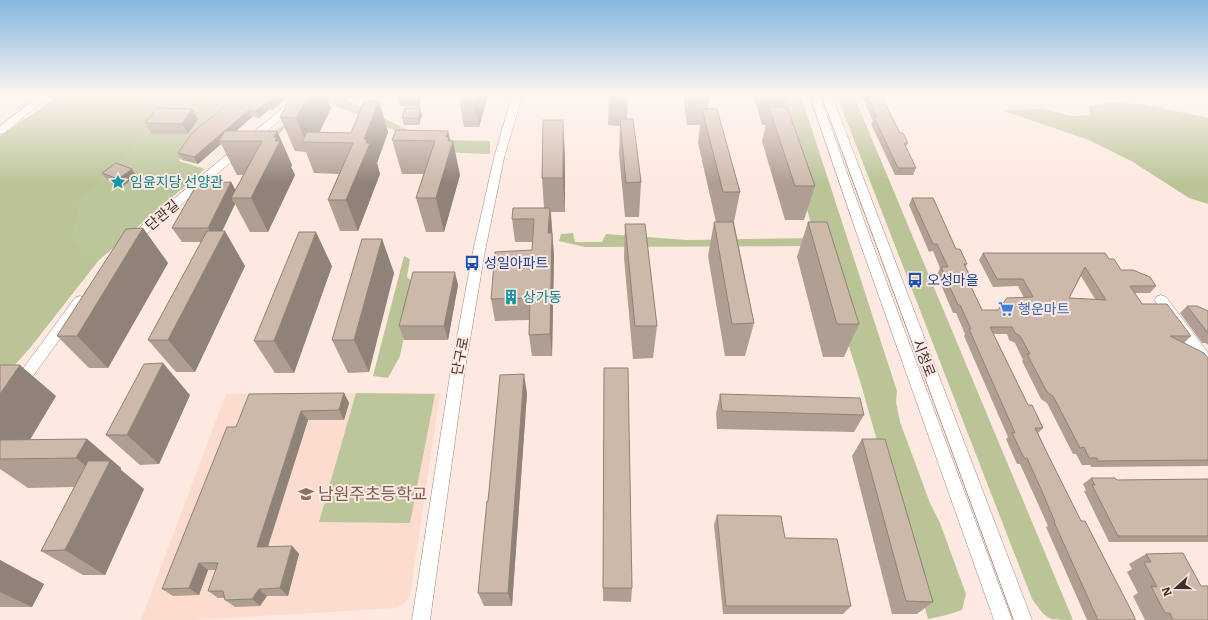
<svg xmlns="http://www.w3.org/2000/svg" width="1208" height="620" font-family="Literata,'Noto Sans KR',serif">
	<rect width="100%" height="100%" fill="#fde9e0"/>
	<!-- built -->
	<path fill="#fcdcce" d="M440,393L410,595L405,603L396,608L196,620H141L226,394Z"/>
	<!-- green -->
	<path fill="#bcc69b" d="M59,96H238L213,114L179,161L205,169L98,261L29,349L0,136Z
		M356,393L435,394L410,523L319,522Z"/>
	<!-- forest -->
	<path fill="#bac497" d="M59,96H238L213,114L161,117L143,138L80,198L72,238L98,261L29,349L0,382V136Z
		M320,96H339L412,132L442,140L490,141V154L441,152L376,122L329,103L286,126L264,151L252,150Z
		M775,96H801L897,391L896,402L900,422L930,503L940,523L966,594L962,610C951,614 940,617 928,619L860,381L817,246L585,247L559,241L561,234L573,233L575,242H602L606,234L687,240L815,238Z
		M837,96H854L1073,620C1045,620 1048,620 1032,599Z
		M1108,103L1142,104L1208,118V204L1189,198L1133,162L1089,140L1001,110L1042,109L1072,116L1090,115L1089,110L1091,106Z
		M404,256L410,259L407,277L415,284L400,356L388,378L373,376Z"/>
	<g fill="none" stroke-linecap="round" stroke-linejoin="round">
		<defs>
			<path id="minor" d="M39,96H50L4,133L0,134V126Z
				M297,96H308L135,244L131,245L127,244L125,241L127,238Z
				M512,96H522L504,158L485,251L464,375L430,620H412L450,375L473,251L494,158Z
				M810,96H820L871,240L1012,620H994L859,240Z
				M822,96H832L1032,620H1014Z
				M1161,295L1166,297L1208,353V369L1203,367L1156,303L1155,300L1156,297Z
				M80,296L85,298L86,301L85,304L5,415L0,417V400L75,298Z"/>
		</defs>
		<!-- minor casing -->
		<use href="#minor" stroke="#9d877d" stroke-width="1"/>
		<!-- minor -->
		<use href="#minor" fill="#fff" fill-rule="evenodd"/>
	</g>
	<!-- wall -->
	<path fill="#af9f92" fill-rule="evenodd" d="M237,96H289L272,110L270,109L259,118L252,117L236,131H277L292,165L291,167L295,175L268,232H250L235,204L222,231L245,266L195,372H176L148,340L202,242H182L172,228L231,182L235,190L244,175H237L221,144L198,164L182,160L178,153Z
		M398,96H422L418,107L400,106Z
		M459,96H488L479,127H464Z
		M609,96H628L627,119L641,182L639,217H625L619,153L620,126L608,125Z
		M683,96H709L708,109L740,192L734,222L754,323L745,356H725L708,256L714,222H716L698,143L700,125H687Z
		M754,96H787L784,107L815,186L804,220H785L762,141L766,125H762Z
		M862,96H884L883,100L892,117L900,133L908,143L906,147L916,168L913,175H895L871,124L873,121Z
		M379,101L388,132L377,163L380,174L358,231H340L328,200L339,174L314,173L306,152L295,151L280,117L331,108L319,132L351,133Z
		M422,115L419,125H404L402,118Z
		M198,119L188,134H152L145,123Z
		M448,131L460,175L444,232H426L416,198L424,174H402L392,140Z
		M565,154V212H551L554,256L552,356H532L529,335V320L495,321L491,299L532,250L533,242H515L512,219L544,208L542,178Z
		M132,169L136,176L123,186L107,180L102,173Z
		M912,198L956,249L967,264L965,267L970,276L968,280L982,310H998L1024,298L1018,286L993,287L979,260L983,253L1109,259L1121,270L1156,286L1150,293H1135L1142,304L1191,336L1184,343L1208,358V466L1091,467L1090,465H1082L1076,454H1073L1047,403L1041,399L1022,361L1023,360L1015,343L1009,340L1007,334H993L1028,405L1043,428L1038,433L1051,461L1081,521L1135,620H1087L1046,527L1048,526L1020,464H1017L1006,439L1008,437L964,336L965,334L956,313H953L937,275L940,268L933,251L929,252L909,205ZM1081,276L1095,299L1069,298Z
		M808,222L859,324L844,357H823L797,257Z
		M625,224L657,326L653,358L633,359L624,258Z
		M143,228L168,263L108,368H89L57,336Z
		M382,239L394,273L369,372L348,373L332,340Z
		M332,266L294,373H275L254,341Z
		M458,285L448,340H404L399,326Z
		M1187,306L1208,311V345L1206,343H1202L1180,313Z
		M0,365L56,396L30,440L87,439L121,468V470L144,489L105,575H83L41,551L74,487L28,488L0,469Z
		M604,368L632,588L631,602L603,601Z
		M344,393L349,403L344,420H308L268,547L292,546L299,554L288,596H267L260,606L235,607L225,600V598H218L208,591L216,570H208L199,595L173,596L162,589L236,427Z
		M527,393L512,606H484L478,593L488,501Z
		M720,394L864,415L854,432L717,429L716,413Z
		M190,395L159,464L140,465L106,435Z
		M862,439L933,602L917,614H892L852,456Z
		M1091,478L1117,480L1208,479V542H1109L1084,491L1086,490L1083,484Z
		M717,515L785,538L851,606L843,614H723L714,525Z
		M1146,554L1201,586L1208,620H1145L1133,596L1138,593L1127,572L1132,569L1129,564Z
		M0,560L44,584L32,607H0Z"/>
	<!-- shaded-wall -->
	<path fill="#8f8277" d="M277,96H289L272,110L268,103Z
		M308,96H327L331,108L315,142H306L296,118Z
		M416,96H422L418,107Z
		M473,96H488L479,127Z
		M379,101L388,132L377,163L380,174L358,231L346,200L364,139Z
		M267,102L270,109L259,118L256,111Z
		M420,108L422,115L419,125L418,118Z
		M192,109L198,119L188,134L182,124Z
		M249,110L252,117L225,141H219L221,144L198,164L194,157Z
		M563,120L565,154V212L563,178Z
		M277,131L292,165L291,167L295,175L268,232L251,198L274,137Z
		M448,131L451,146L453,141L460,175L444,232L436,198L446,137Z
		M132,169L136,176L123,186L118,179Z
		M231,182L239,196L231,198L235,204L217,242L208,228Z
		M550,208L552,231L550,256L548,233Z
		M143,228L168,263L108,368L77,336Z
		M225,231L245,266L195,372L168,340Z
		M316,232L332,266L294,373L274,341Z
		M552,233L554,256L552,356L550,334Z
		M382,239L394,273L369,372L354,340Z
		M455,272L458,285L448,340L444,326Z
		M163,363L190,395L159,464L127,435Z
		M20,365L56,396L18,459L0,456V394Z
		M524,374L527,393L512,606L508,593Z
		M344,393L349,403L344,420L339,410Z
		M301,411L308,420L265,555L257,547Z
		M87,439L121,468V470L144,489L105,575L65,550L101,478L76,458Z
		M292,546L299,554L288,596L280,588Z
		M0,560L44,584L32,607L0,592Z
		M199,563L208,570L199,595L189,588Z
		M259,589L267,596L260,606L252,599Z"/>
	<!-- building -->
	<path fill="#ccb9aa" stroke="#8f8277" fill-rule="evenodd" d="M237,96H277L268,103L267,102L256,111L249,110L194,157L178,153L192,133Z
		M292,96H308L296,118L280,117Z
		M867,96H884L885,97H882L900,133H903L908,143H904L916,168H898L874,117H877Z
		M364,101H379L364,139H367L366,143H370L346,200H328L353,143L302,142L307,132L351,133Z
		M769,107H787L815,186H795Z
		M157,108L192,109L182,124L145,123Z
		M405,108H420L418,118H402Z
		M702,109H717L740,192H723Z
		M620,119H633L641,182L626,183Z
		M543,120H563V178H542Z
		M396,130L448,131L446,137H449L448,141H453L436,198H416L435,141L392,140Z
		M225,131H277L274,137H277L275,141H280L251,198H231L262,141H219Z
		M116,163L132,169L118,179L102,173Z
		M231,182L208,228H172L193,191L203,183Z
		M912,198H933L956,249H960L967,264H964L970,276H966L982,310H998L1007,298L1033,297L1023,279H997L983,253H1105L1109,259H1114L1121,270H1133L1150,277L1156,286H1130L1142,304H1167L1191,336H1170L1204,353L1208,358V460L1098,461L1097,458H1089L1084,447L1080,448L1053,396L1047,392L1027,354H1030L1020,336L1015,333L1012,327H990L1028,405H1032L1043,428H1035L1051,461L1081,521H1085L1135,618V620H1098L1054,522H1055L1041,489L1027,458H1024L1012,433H1015L969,329H971L960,305H958L941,267H948L937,244H933ZM1085,267L1106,300L1069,298Z
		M513,208H550L548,233H552L550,334L529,335L530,298L491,299L495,252L532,250L534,219H512Z
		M714,222H733L754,323L732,324Z
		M808,222H827L859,324H837Z
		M625,224H645L657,326H635Z
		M143,228L77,336H57L126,229Z
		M207,231H225L168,340H148Z
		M299,232H316L274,341H254Z
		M362,239H382L354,340H332Z
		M413,272H455L444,326H399Z
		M1187,306H1197L1208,311V333Z
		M163,363L127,435H106L144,364Z
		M0,365H20L0,394Z
		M604,368H628L632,588H603Z
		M524,374L508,593H478L487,501H488L500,375Z
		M344,393L339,410L301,411L257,547L292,546L280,588L259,589L252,599L225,600L223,591H208L218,563H199L189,588L162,589L227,427H236L249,394Z
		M720,394L860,398L864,415L722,411Z
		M87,439L76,458L0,459V440Z
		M862,439H885L933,602L906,601Z
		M88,461H110L65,550L41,551Z
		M1091,478H1115L1117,480L1208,479V536H1118L1092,485H1095Z
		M717,515L781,516L785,538L837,539L851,606H726Z
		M1183,553L1201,586H1208V620H1173L1170,613H1165L1151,586L1157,587L1144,562H1151L1146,554Z"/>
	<!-- sky -->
	<linearGradient id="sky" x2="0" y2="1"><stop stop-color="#83b7e0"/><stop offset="0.52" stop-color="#fef5f1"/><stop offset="1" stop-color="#fef5f1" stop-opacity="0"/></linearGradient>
	<rect width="1208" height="183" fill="url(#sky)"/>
	<!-- icons -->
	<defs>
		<symbol id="sight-bare" viewBox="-9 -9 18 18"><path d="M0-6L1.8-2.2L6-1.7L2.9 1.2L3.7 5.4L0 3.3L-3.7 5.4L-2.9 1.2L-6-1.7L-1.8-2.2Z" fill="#0f9aa8" stroke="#fde9e0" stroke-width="2.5" paint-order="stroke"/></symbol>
		<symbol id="bus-bare" viewBox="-9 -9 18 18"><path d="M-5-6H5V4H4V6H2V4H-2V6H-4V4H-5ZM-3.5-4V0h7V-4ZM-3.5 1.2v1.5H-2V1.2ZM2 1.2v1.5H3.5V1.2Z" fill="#1a4fb4" stroke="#fde9e0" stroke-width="2.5" paint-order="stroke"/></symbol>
		<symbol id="building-bare" viewBox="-9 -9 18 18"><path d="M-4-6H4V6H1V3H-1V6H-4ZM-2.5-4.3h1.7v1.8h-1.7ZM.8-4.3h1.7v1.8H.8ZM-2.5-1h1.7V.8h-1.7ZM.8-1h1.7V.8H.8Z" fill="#0f9aa8" stroke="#fde9e0" stroke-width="2.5" paint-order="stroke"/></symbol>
		<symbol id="supermarket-bare" viewBox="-9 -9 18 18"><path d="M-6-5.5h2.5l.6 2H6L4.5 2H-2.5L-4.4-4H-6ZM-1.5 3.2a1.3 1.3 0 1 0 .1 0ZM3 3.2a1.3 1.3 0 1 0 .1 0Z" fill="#3f7fe0" stroke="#fde9e0" stroke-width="2.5" paint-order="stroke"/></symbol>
		<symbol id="school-bare" viewBox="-9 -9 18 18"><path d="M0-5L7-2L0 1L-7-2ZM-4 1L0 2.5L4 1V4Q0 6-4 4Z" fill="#8d6e63" stroke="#fde9e0" stroke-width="2.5" paint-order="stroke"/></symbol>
	</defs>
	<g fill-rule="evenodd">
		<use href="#sight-bare" x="107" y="171" width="22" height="22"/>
		<use href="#bus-bare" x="461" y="252" width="22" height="22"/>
		<use href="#bus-bare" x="904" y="269" width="22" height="22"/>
		<use href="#building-bare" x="500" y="286" width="22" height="22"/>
		<use href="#supermarket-bare" x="995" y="298" width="22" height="22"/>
		<use href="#school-bare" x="295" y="483" width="22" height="22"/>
	</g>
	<g text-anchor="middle" stroke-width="4" stroke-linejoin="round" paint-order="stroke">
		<!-- culture labels -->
		<g font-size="14" fill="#0d838f" stroke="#fde9e0" text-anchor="start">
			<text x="130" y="187">임윤지당 선양관</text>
			<text x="523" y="302">상가동</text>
		</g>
		<!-- street labels -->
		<g font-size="14" fill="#3b322d" stroke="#fde9e0">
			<text transform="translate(162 215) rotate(-40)" y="5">단관길</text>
			<text transform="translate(460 356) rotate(-79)" y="5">단구로</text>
			<text transform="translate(924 358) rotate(69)" y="5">시청로</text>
		</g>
		<!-- transit labels -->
		<g font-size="14" fill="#164399" stroke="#fde9e0" text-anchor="start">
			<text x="484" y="268">성일아파트</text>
			<text x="927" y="285">오성마을</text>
		</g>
		<!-- shop labels -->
		<g font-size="14" fill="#366cbe" stroke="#fde9e0" text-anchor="start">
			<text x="1018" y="314">행운마트</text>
		</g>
		<!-- near-education labels -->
		<g font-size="17" fill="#785e54" stroke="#fde9e0" text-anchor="start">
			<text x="318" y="500">남원주초등학교</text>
		</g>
	</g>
	<!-- north arrow -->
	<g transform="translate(1176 588) rotate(249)" stroke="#fde9e0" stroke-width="3" paint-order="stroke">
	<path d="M0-3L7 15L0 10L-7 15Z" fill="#3b322d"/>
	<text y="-6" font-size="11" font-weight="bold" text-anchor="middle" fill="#3b322d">N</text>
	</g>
</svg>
